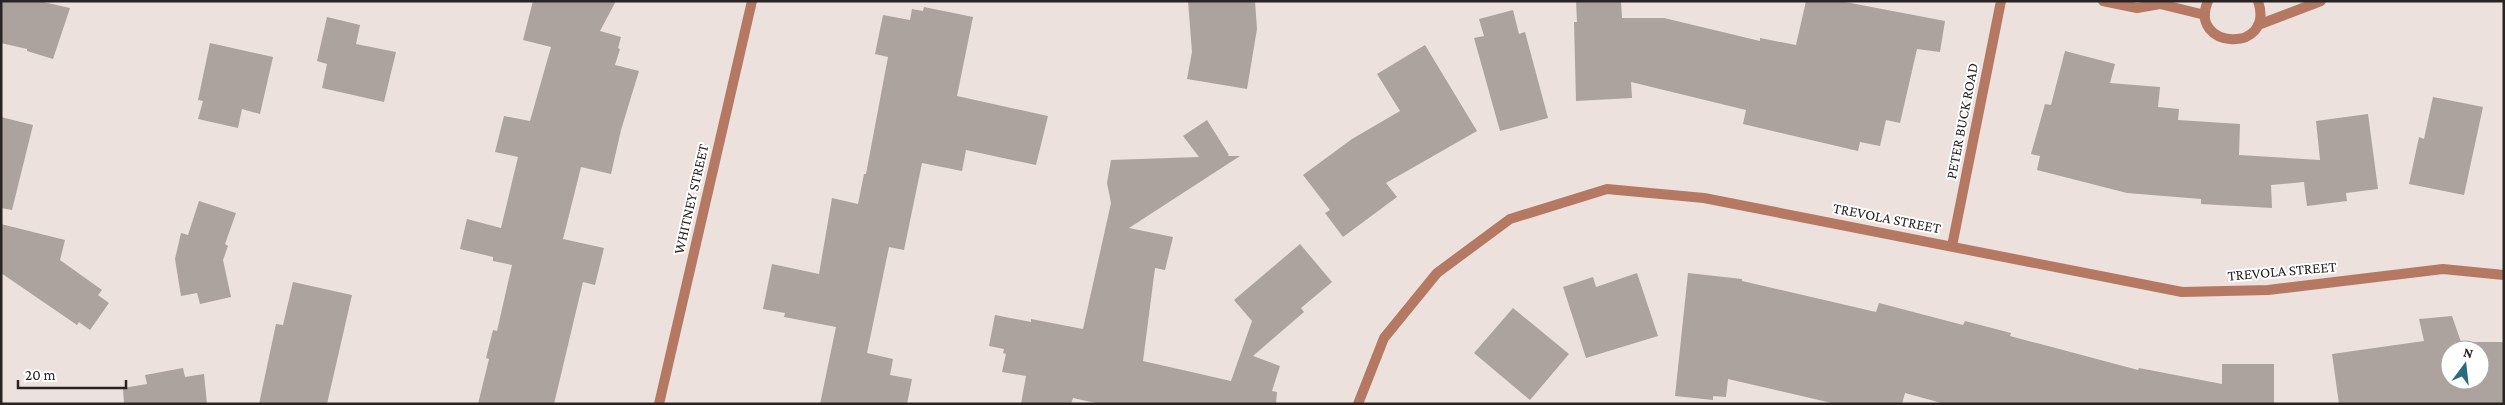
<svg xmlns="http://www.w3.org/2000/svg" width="2505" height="405" font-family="'Crimson Pro',serif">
	<rect width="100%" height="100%" fill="#ede1dd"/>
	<!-- building -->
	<path fill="#aca29e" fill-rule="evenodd" d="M1,1H39L70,8L53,59L27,51V49L1,43Z
		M533,1H616L600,31L621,37L618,48L620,49L615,65L639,71L621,130L611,174L581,167L563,239L604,248L595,285L583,282L554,404H478L489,359L486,358L493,330L497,331L512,265L493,261V257L460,249L467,219L501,228L518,157L495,152L504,116L530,121L551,47L523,40Z
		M1188,1H1255L1257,29L1247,89L1187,79L1192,52Z
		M1576,1H1621L1622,18H1664L1760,41V38L1796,45L1806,1H1840L1945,21L1940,52L1917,49L1900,123L1886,120L1880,146L1860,142L1858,151L1743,124L1746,110L1631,82L1632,98L1576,101L1574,22H1577Z
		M924,7L973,17L957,96L1048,116L1036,165L966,150L962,171L922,163L904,250L889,247L867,353L893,359L890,375L912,379L907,404H820L836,327L784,317L785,313L763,309L772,264L819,274L832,198L858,204L864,174H866L888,57L875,54L883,15L910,20L912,9L923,11Z
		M1513,10L1519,34L1525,32L1548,118L1500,131L1474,38L1484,36L1479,19Z
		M327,17L360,25L356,44L396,52L384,102L322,88L327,64L317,61Z
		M210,43L273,57L260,114L242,109L238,128L198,119L203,101L198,100Z
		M1425,45L1477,131L1386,183L1397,197L1343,237L1325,213L1330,210L1303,175L1352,139L1400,111L1377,74Z
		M2065,51L2115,64L2110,83L2160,87L2158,107L2179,109L2178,120L2240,124L2239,155L2320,160L2316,121L2368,114L2378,189L2346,193L2347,201L2307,206L2304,182L2271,185L2272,208L2201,204V199L2127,193L2037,170L2040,156L2031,154L2045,104L2051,105Z
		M2433,97L2483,107L2464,195L2409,184L2419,137L2424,139Z
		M1,117L33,125L12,210L1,208Z
		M1207,120L1229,155L1227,156H1240L1129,228L1173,237L1165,270L1155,268L1143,361L1231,381L1252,321L1234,300L1300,244L1332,282L1301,308L1304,312L1253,356L1280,366L1272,391L1277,392L1276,404H1100L1073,398L1071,404H1021L1026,376L1002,372L1006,354L1003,353L1004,349L989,346L995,315L1031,322V319L1083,329L1111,203L1107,183L1111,160L1199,157L1183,136Z
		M199,201L236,213L225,244L228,246L223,260L231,297L200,304L197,293L181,296L175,259L181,233L188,235Z
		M1,224L65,240L60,260L102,290L98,295L109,303L90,330L79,322L77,325L1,273Z
		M1637,273L1658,336L1586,358L1563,287L1593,277L1596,287Z
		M1688,273L1742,279V281L1876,312L1879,303L1963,325L1965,321L2011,333L2010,336L2138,370L2139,368L2222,384V364H2274V404H1945L1905,393L1902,404H1836L1728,379L1726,397L1713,396V400L1675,396Z
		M293,282L352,295L327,404H259L276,324L283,325Z
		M1513,308L1569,354L1530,400L1474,353Z
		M2452,316L2461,342H2504V404H2339L2332,354L2424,341L2419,319ZM2450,350H2480V380H2450Z
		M183,368L185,377L204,374L207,404H124L123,388L147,384L145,375Z"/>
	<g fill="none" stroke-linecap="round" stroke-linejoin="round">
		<!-- service -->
		<path stroke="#b47863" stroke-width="10" d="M2103,1L2137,8L2160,4L2205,15
			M2208,1C2187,49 2276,55 2258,1
			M2258,25L2321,1"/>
		<!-- minor -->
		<path stroke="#b47863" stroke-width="10" d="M1952,246L2001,1
			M659,404L752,1
			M1358,404L1384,338L1437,273L1510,219L1607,189L1704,198L2182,292L2268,290L2443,269L2504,275"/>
	</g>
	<g text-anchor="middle" stroke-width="4" stroke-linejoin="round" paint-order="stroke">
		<!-- street labels -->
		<g font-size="15" fill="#292423" stroke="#fff">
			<text transform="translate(1962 121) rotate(-79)" y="5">PETER BUCK ROAD</text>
			<text transform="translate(691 199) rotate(-77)" y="5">WHITNEY STREET</text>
			<text transform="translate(1887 218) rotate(11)" y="5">TREVOLA STREET</text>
			<text transform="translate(2282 271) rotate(-5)" y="5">TREVOLA STREET</text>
		</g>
	</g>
	<!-- border -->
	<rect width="2505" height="405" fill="none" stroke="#292423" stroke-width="5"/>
	<!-- north arrow -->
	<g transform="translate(2465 365) rotate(15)"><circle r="24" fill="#ffffff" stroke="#a9a7a7"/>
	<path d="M0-4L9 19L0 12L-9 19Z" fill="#296b7d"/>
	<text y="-8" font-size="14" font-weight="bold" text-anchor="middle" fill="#292423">N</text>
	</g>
	<!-- scale -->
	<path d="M18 380v8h108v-8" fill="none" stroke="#292423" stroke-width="2.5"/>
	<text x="25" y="380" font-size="15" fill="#292423" stroke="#ffffff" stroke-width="4" paint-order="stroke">20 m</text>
</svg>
